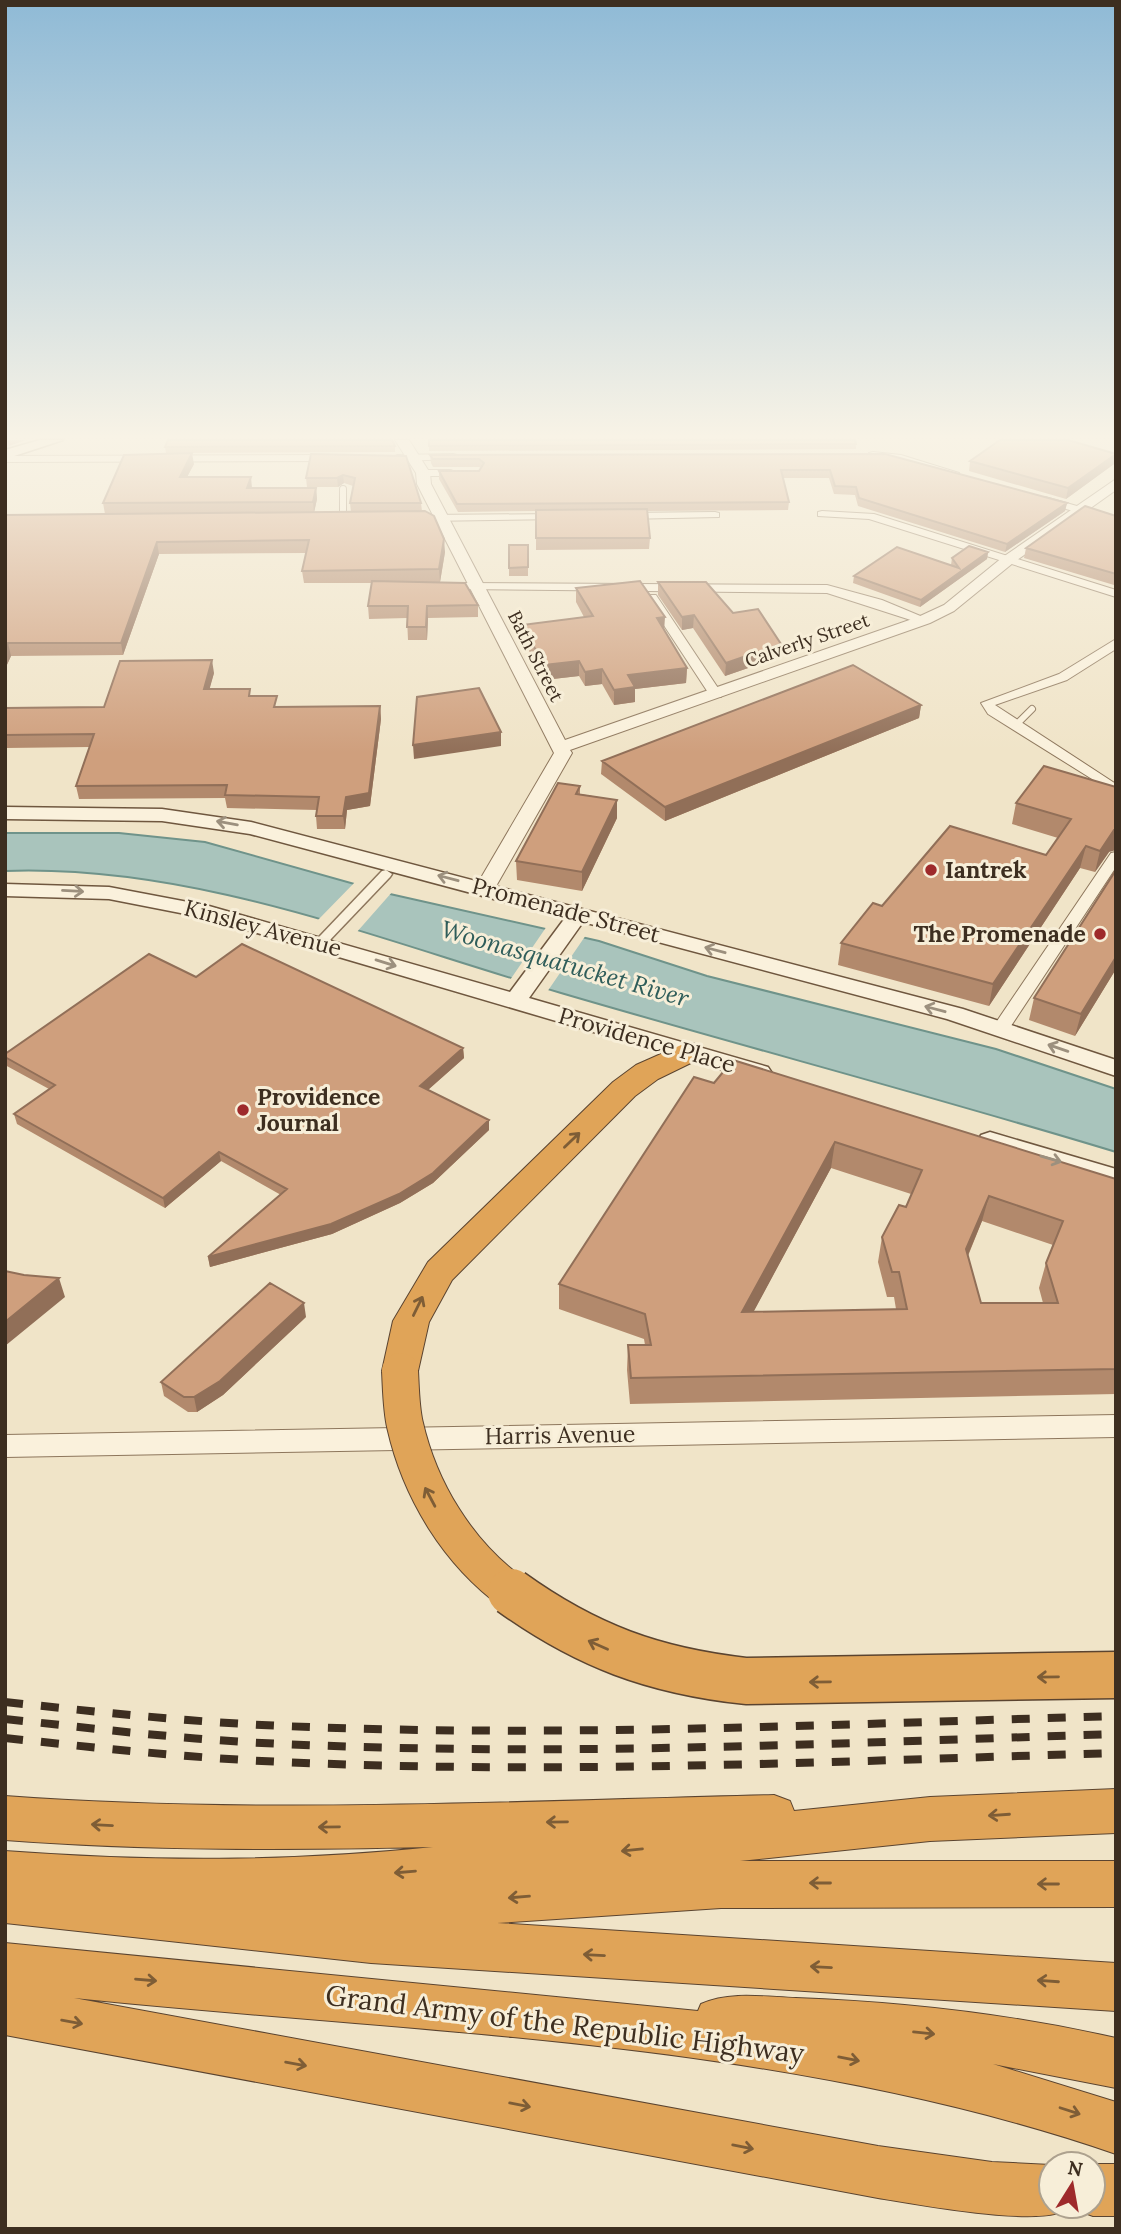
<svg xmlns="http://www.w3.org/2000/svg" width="1121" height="2234" font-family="Lora,serif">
	<rect width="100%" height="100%" fill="#f0e4c8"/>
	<!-- water -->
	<path fill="#a9c4bc" stroke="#6f938a" stroke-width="2" d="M5,833H119L205,842L390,894L599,941L707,976L996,1049L1116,1089V1152C932,1096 745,1047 561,993C381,941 196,864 5,871Z"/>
	<!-- pier -->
	<path fill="#f0e4c8" d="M357,880L393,891L356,933L317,921Z
		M547,926L586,935L547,992L510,980Z"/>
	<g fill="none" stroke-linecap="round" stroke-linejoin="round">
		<defs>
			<path id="service" d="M423,473H450
				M343,489V518
				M1015,726L1032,709"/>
			<path id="pedestrian" d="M386,870L392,874L390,877L328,942H320L318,939L320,936L382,871Z"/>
			<path id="minor" d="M873,452L901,455L959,473L954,476L900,461L869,457V453Z
				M453,454L457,455V459L397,461L392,458L397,455Z
				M5,456L334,455L339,458L334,461L5,462Z
				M1045,497L1116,517V523L1041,502L1040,500Z
				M822,511L874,514L1116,590V597L869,519L818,516V512Z
				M715,512L719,513V517L625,519L620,516L625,513Z
				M558,514L563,517L562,519L425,521L420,518L425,515Z
				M463,583L827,585L882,600L930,620L920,623L827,593L459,589L457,587Z
				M648,595H656L722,694L721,697H711L646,598Z
				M1116,639V649L1067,680L995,705L1116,784V794L988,714L981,703L1059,674Z
				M1116,852V867L1007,1032H995L993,1028L995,1024L1111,853Z"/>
			<path id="tertiary" d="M395,440H409L430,473L431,484L565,740L918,617L944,605L1003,557L1116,479V490L1013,563L954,611L930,623L570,750L572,753L495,888L485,894L475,888L554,753L417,484L416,473Z
				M1116,1415V1437L5,1457V1435Z"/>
			<path id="secondary" d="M40,440H63L5,459V450Z
				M5,807L162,809L251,822L963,1009L1116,1060V1076L947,1019L583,922L529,998L768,1067L772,1073L768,1079L760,1081L206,918L109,899L5,896V884L109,887L209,906L510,992L565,918L250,834L162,821L5,819Z
				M990,1132L1116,1169V1187L981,1147L978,1141L981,1135Z"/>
			<path id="motorway" d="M688,1042L699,1045L703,1052L699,1059L658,1079L635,1096L452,1280L429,1322L418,1371L413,1381L400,1385L387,1381L382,1371L393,1321L428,1262L613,1082L636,1065Z
				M1116,1789V1833L930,1841L740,1861H1116V1907L721,1908L497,1923L1116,1963V2011L371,1963L5,1923V1851C152,1862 287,1862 433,1847C290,1850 148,1851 5,1840V1796C261,1815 518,1801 774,1795L790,1801L794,1811L930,1797Z
				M5,1943L698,2011L701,2004C730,1991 765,1997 796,1998C904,2002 1010,2014 1116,2038V2088L993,2064L1116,2102V2154C783,2039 421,2034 74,1998L878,2146L992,2162L1051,2165V2206H1071C1053,2231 911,2203 878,2198L5,2035Z
				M1092,2164H1116V2216H1093L1074,2209L1073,2206H1093Z"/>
		</defs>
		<!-- service casing -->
		<use href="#service" stroke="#8d765c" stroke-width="8"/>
		<!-- pedestrian casing -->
		<use href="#pedestrian" stroke="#8d765c" stroke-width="3"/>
		<!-- minor casing -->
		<use href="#minor" stroke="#8d765c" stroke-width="2"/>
		<!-- tertiary casing -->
		<use href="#tertiary" stroke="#8d765c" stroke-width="2"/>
		<!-- secondary casing -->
		<use href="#secondary" stroke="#6f573f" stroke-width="3"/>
		<!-- motorway casing -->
		<use href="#motorway" stroke="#5b4430" stroke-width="2"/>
		<!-- service -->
		<use href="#service" stroke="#faf1dc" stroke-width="6"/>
		<!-- pedestrian -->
		<use href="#pedestrian" fill="#faf1dc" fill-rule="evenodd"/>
		<!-- minor -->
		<use href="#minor" fill="#faf1dc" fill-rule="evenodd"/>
		<!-- tertiary -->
		<use href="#tertiary" fill="#faf1dc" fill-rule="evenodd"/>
		<!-- secondary -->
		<use href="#secondary" fill="#faf1dc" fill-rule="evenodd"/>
		<!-- motorway -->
		<use href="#motorway" fill="#e0a458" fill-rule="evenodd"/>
		<!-- rail -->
		<path stroke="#3d2e20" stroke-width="8" stroke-dasharray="18 18" stroke-linecap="butt" d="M5,1702C98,1712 190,1722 283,1726C561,1738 839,1724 1116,1716
			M5,1719C98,1729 190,1740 283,1744C561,1757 839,1743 1116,1734
			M5,1738C98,1748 190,1758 283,1762C561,1775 839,1761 1116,1753"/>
		<defs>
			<path id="motorway-bridge-far1" d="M400,1371C401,1388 401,1408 405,1425C420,1491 458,1553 513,1593"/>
			<path id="motorway-bridge" d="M511,1592C586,1646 654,1671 746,1681L1116,1675"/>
		</defs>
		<!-- motorway-bridge-far1 casing -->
		<use href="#motorway-bridge-far1" stroke="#5b4430" stroke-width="38" stroke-linecap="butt"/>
		<!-- motorway-bridge casing -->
		<use href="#motorway-bridge" stroke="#5b4430" stroke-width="49" stroke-linecap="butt"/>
		<!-- motorway-bridge-far1 -->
		<use href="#motorway-bridge-far1" stroke="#e0a458" stroke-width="36"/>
		<!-- motorway-bridge -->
		<use href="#motorway-bridge" stroke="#e0a458" stroke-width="46"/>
	</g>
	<!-- wall -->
	<path fill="#b2896c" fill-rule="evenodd" d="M856,444V449L429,451V446Z
		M395,446V452L166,453L165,447Z
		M311,454L421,503L422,511L445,552L440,582H426L478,605V617L428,618L427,640H408L407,618L369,619L368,606L372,583H304L302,571L306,553L159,554L123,655L11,656L5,669V515L105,514L103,503L194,464L187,477L252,488H316L317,499L314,512H351L350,503L353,486L344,483L338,487H307L306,478Z
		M885,454L1067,503L1065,511L1005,552L858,506L855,495L834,494L829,478H783L789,502L788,510L647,511L650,538L649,549L536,550V511L458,512L439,479V471H479L481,468L479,467H433L431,463L430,455Z
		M970,461L1114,464L1066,499L969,471Z
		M1116,516V584L1114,585L1024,558L1026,548Z
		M509,545H528V576H509Z
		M988,552L987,559L920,607L853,583L854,576L951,565L952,558Z
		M658,582L733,613L781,644L780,657L725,676L693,628L682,630L658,595Z
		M576,588L664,630L687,668L686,683L635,689V702L614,705L602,684L585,686L579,676L544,680L523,639L522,625L584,617L576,602Z
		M214,673L209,689L251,696L278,707L380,706L381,719L370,806L347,810L345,829H317L316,816L317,810L227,808L225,798L79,799L76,786L90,747L5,748V708L104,707Z
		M921,705L919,718L665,821L601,774L602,761Z
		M1044,766L1109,852L1095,872L1080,868L989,1006L838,965L841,943L882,906L1046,855L1058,838L1012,824L1016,803Z
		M580,786V794L617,800V818L582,891L517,880L516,861Z
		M1116,864V969L1075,1036L1029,1020L1034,998L1113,875Z
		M196,977L463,1048L464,1058L428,1090L489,1130L433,1183L400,1203L332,1234L210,1267L208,1257L281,1195L221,1161L165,1208L17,1124L14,1114L49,1089L5,1065V1054Z
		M714,1083L1116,1179V1394L630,1404L627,1370L628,1345H645L644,1339L559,1309V1284ZM831,1168L911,1194L906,1207L882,1237L878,1262L887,1297H894L896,1309L753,1312ZM982,1221L1053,1245L1046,1263L1039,1288L1043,1303H981L968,1256Z
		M306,1317L223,1395L197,1412H188L164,1396L161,1382Z"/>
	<!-- shaded-wall -->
	<path fill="#916f58" d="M9,440H26L9,446L8,441Z
		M192,453L194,464L181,488L180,477Z
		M1116,454L1114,464L1066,499L1068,488Z
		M343,475L344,483L338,487L337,478Z
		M251,477L252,488H247Z
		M316,488L317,499L314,513L313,502Z
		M1067,503L1065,511L1005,552L1007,544Z
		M444,539L445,552L440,582L439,569Z
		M157,542L159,554L123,655L121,643Z
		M988,552L987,559L920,607L921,600Z
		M427,606L428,618L427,640L426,627Z
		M694,615L693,628L682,630V617Z
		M665,617L664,632L657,618Z
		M8,643L11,656L5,669V649Z
		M781,644L780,657L725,676L726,663Z
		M212,660L214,673L206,702L204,689Z
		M579,661V676L544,680V665Z
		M687,668L686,683L635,689V702L614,705V690L628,675Z
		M602,669V684L585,686V672Z
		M921,705L919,718L665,821V807Z
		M380,706L381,719L370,806L347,810L345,829L343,816L346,797Z
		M501,732V746L414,759L413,745Z
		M617,800V818L582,891V872Z
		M1114,830H1116V850L1109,852L1095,872L1100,851Z
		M1086,846L1080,868L989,1006L993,984Z
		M1116,957V969L1075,1036L1081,1014Z
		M463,1048L464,1058L421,1096L420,1086Z
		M489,1120V1130L433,1183L400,1203L332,1234L210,1267L208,1257Z
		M835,1142L831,1168L740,1337L742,1312Z
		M219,1152L221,1161L165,1208L163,1198Z
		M989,1196L982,1221L960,1274L966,1249Z
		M59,1278L65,1297L5,1346V1322Z
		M304,1303L306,1317L223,1395L197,1412L194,1397Z"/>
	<!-- building -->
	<path fill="#cf9f7d" stroke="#916f58" stroke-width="2" fill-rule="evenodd" d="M168,440H392L395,446L165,447Z
		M429,440H855L856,444L429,446Z
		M1000,440H1068L1116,454L1068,488L970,461Z
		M192,453L180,477H251L247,488H316L313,502L103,503L124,455Z
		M311,454L406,456L421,503H350L355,478L343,475L337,478H306Z
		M885,454L1067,503L1007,544L859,498L856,487L835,486L830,470H781L789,502L457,504L439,471H479L484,463L479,459H433L430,455Z
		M1085,506L1116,516V574L1026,548Z
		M647,509L650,538H536V510Z
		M425,511L434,516L444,539L439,569L302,571L309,540L157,542L121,643H8L5,649V515Z
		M509,545H528V567L509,568Z
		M969,546L988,552L921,600L854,576L897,547L959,568L952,558Z
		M372,581L465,583L478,605L427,606L426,627H407L408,606H368Z
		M640,581L665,617L657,618L687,668L628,675L635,687L614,690L602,669L585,672L579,661L544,665L522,625L593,616L576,588Z
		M658,582H706L733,613L758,609L781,644L726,663L694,615L682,617Z
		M212,660L204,689H250L249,696H277L274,707L380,706L369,793L346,797L343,816H316L319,797L225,795L227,785L76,786L94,734L5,735V708L104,707L120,661Z
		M853,665L921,705L665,807L602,761Z
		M479,688L501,732L413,745L417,697Z
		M1044,766L1116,787V830H1114L1100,851L1086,846L993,984L841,943L873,903L882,906L950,826L1046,855L1071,819L1016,803Z
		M558,783L580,786L576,794L617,800L582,872L516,861Z
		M1116,870V957L1081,1014L1034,998Z
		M242,944L463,1048L420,1086L489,1120L433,1173L399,1194L331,1224L208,1257L287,1189L219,1152L163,1198L14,1114L55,1085L5,1057V1054L149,954L196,977Z
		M733,1060L1116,1179V1369L631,1378L628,1345H651L645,1314L559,1284L694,1077L714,1083ZM835,1142L922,1170L906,1207L899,1205L882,1237L892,1272H899L907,1309L742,1312ZM989,1196L1063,1221L1046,1263L1058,1303H981L966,1249Z
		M5,1271L24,1275L59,1278L5,1322Z
		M270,1283L304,1303L220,1381L194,1397H184L161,1382Z"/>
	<!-- one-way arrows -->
	<defs><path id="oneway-shaft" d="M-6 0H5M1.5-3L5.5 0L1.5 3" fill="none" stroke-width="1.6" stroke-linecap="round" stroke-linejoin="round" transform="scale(1.75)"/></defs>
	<g stroke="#9c907e">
		<use href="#oneway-shaft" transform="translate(227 823) rotate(-170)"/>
		<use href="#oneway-shaft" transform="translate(448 878) rotate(-165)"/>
		<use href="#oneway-shaft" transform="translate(73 891) rotate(3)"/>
		<use href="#oneway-shaft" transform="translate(715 950) rotate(-165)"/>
		<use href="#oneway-shaft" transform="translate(386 963) rotate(17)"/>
		<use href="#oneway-shaft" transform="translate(935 1009) rotate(-165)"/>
		<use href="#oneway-shaft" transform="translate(1058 1048) rotate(-161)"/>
		<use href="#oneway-shaft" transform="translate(1051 1159) rotate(16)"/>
	</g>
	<g stroke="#7e5d36">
		<use href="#oneway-shaft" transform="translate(572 1140) rotate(-44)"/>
		<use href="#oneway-shaft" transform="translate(418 1306) rotate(-64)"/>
		<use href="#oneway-shaft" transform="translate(430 1497) rotate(-118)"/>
		<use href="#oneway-shaft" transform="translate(598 1645) rotate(-156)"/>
		<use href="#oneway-shaft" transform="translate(1048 1677) rotate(179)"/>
		<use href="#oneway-shaft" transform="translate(820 1682) rotate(179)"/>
		<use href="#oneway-shaft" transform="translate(999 1815) rotate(176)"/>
		<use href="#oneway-shaft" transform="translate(557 1822) rotate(179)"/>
		<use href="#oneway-shaft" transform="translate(102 1825) rotate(-177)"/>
		<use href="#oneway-shaft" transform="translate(329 1827) rotate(179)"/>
		<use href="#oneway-shaft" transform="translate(632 1850) rotate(174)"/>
		<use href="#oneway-shaft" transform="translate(405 1872) rotate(175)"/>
		<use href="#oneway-shaft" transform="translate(820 1883) rotate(180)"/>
		<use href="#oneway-shaft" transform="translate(1048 1884) rotate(-180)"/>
		<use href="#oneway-shaft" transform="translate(519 1897) rotate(175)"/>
		<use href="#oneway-shaft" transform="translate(594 1955) rotate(-177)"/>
		<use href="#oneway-shaft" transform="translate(821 1967) rotate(-177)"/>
		<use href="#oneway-shaft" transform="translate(146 1980) rotate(5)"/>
		<use href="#oneway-shaft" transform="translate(1048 1981) rotate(-176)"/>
		<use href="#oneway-shaft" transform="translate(72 2022) rotate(10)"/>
		<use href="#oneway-shaft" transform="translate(924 2033) rotate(6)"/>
		<use href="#oneway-shaft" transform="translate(849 2059) rotate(11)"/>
		<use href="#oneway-shaft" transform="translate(296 2064) rotate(10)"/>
		<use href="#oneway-shaft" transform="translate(520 2105) rotate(11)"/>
		<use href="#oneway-shaft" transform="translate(1070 2111) rotate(18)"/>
		<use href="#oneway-shaft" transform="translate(743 2147) rotate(11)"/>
	</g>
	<!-- sky -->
	<linearGradient id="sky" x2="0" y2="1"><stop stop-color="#8fbad6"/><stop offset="0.58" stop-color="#f8f3e6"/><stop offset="1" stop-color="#f8f3e6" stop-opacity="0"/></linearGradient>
	<rect width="1121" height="753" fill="url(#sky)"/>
	<!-- markers -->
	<g fill="#9e2a2b" stroke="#f7eed8" stroke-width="2.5">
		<circle cx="931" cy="870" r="7"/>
		<circle cx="1100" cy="934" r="7"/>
		<circle cx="243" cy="1110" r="7"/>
	</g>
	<g text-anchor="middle" stroke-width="6" stroke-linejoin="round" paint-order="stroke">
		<!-- far-street labels -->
		<g font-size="19" fill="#3d2e20" stroke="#f7eed8">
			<text transform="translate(807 640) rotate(-19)" y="7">Calverly Street</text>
			<text transform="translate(536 656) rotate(63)" y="7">Bath Street</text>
		</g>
		<!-- poi labels -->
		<g font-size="23" font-weight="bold" fill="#3d2e20" stroke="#f7eed8" text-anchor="start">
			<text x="945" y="878">Iantrek</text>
			<text x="1086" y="942" text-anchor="end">The Promenade</text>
			<text x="257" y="1105">Providence<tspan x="257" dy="26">Journal</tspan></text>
		</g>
		<!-- street labels -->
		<g font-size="23" fill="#3d2e20" stroke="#f7eed8">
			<text transform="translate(566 910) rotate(15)" y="8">Promenade Street</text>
			<text transform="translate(263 928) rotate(15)" y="8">Kinsley Avenue</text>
			<text transform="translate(647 1040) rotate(16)" y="8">Providence Place</text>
			<text transform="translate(560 1435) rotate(-1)" y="8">Harris Avenue</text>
		</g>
		<!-- water labels -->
		<g font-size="24" font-style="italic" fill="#2f5d5a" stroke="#f7eed8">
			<text transform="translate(565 964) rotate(16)" y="8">Woonasquatucket River</text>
		</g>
		<!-- near-street labels -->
		<g font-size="28" fill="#3d2e20" stroke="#f7eed8">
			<text transform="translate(565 2024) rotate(7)" y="10">Grand Army of the Republic Highway</text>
		</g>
	</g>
	<!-- border -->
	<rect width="1121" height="2234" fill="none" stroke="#3d2e20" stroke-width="14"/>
	<!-- north arrow -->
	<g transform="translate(1072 2185) rotate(11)"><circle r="33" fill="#f7eed8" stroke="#ada18e" stroke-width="2"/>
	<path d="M0-5L12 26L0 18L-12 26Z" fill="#9e2a2b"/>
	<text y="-10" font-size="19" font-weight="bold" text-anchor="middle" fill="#3d2e20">N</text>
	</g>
</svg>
